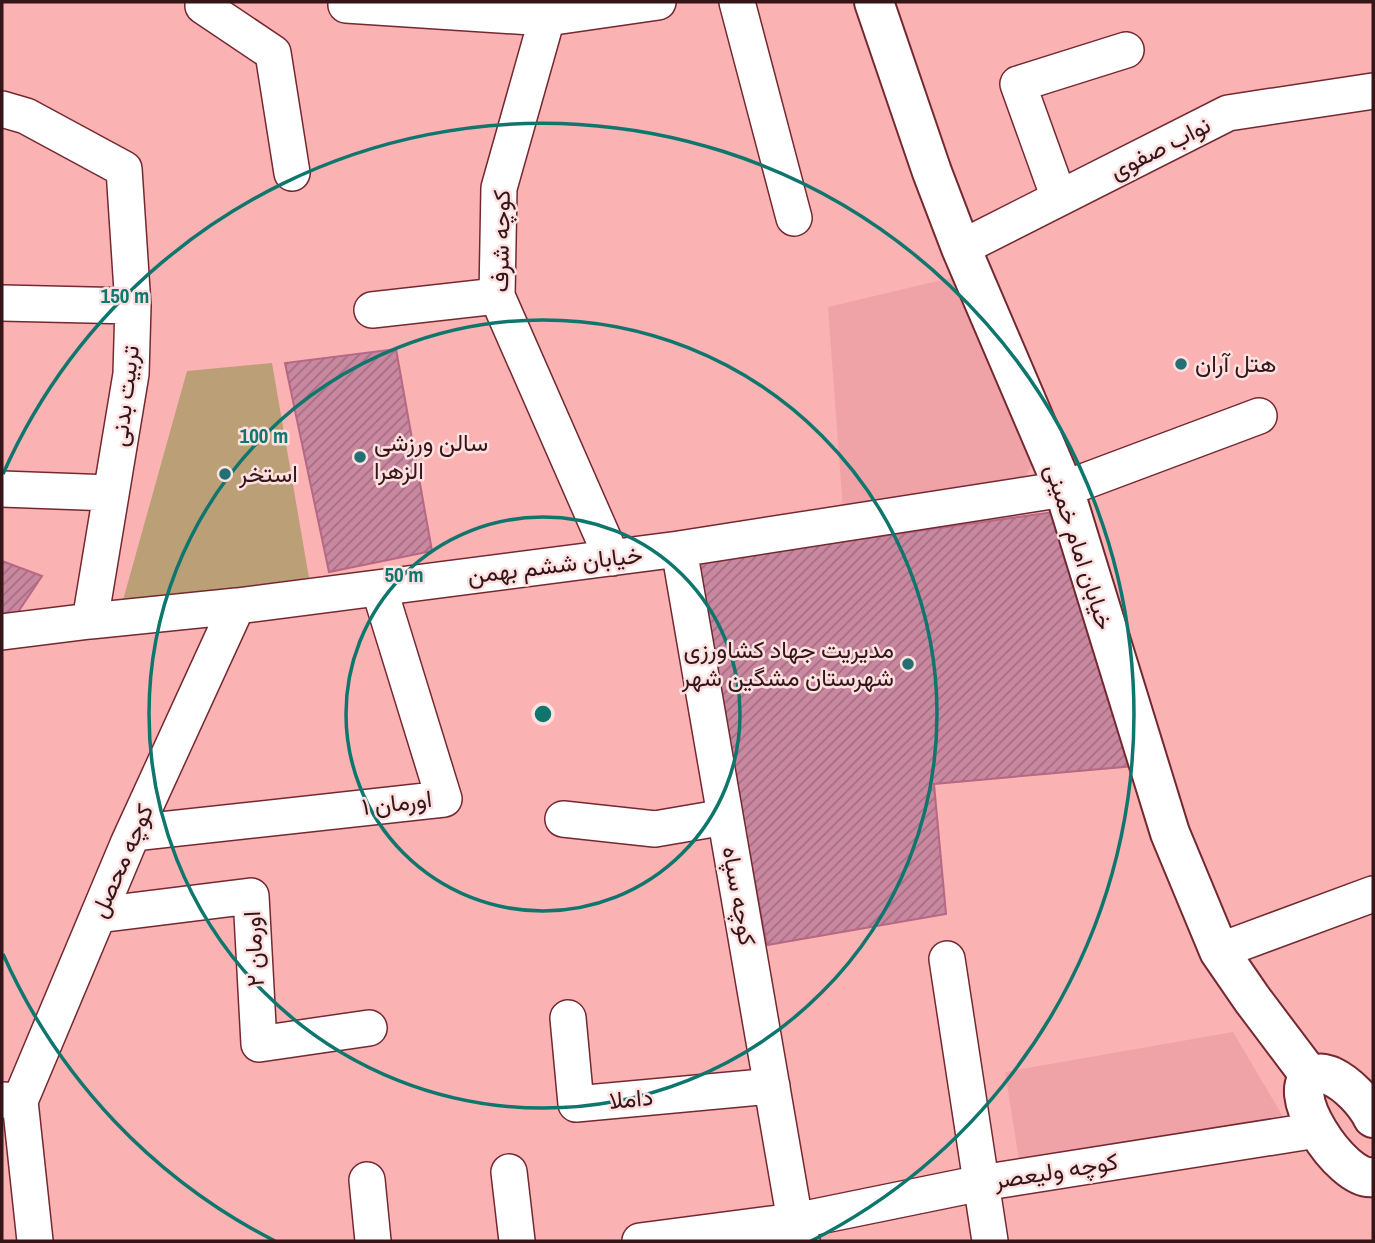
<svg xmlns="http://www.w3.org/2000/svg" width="1375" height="1243" font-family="'Archivo Narrow',Vazirmatn,sans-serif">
	<defs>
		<pattern id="building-hatch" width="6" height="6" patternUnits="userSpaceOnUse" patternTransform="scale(1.75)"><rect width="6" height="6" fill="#c9889f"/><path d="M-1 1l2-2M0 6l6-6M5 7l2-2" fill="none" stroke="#a46e81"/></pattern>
	</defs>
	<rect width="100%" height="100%" fill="#fab2b3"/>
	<!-- built -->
	<path fill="#f0a3a6" d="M959,276L1034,463L1019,485L843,510L828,307Z
		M1233,1032L1298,1142L1023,1185L1005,1072Z"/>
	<!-- park -->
	<path fill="#ba9f77" d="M272,363L309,578L120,611L187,371Z"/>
	<!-- building -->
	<path fill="url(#building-hatch)" stroke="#b66884" stroke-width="2" d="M396,349L432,551L329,572L285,363Z
		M1054,512L1134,766L934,784L946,914L767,945L695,562Z
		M2,561L42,576L12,621H2Z"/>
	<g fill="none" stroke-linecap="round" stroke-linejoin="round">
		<defs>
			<path id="minor" d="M204,2L203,6L273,53L292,173
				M737,2L794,218
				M346,5L547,18
				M2,109L26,116L124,169L133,306L131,374L90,621
				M1059,198L1018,84L1126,50
				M961,248L1228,113L1373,91
				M2,303L133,306
				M372,310L497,296
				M2,489L111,493
				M679,549L795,1221L802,1241
				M612,558L497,296L499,188L547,18L658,2
				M2,632L90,621L237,606L679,549L1064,489L1259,416
				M563,819L655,829L725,817
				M133,833L444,799L379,588
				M98,915L251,896L259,1044L369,1028
				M1219,951L1373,894
				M947,959L990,1241
				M568,1018L576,1104L772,1086
				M2,1100L20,1101L128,844L237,606
				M20,1101L35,1241
				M509,1172L517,1241
				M367,1180L373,1241
				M640,1241L795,1221L981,1183L1317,1130"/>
			<path id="major" d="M874,2L932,172L961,248L1064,489L1170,833L1219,951L1252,999L1310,1076
				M1373,1118C1365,1102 1348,1084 1331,1076C1325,1074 1323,1073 1316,1074C1277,1083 1342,1183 1373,1177"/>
		</defs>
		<!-- minor casing -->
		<use href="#minor" stroke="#742931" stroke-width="38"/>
		<!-- major casing -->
		<use href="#major" stroke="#742931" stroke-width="42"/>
		<!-- minor -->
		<use href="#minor" stroke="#fff" stroke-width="35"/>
		<!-- major -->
		<use href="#major" stroke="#fff" stroke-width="38"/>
	</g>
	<!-- distance rings -->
	<g fill="none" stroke="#0f766e" stroke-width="3.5">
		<circle cx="543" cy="714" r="197"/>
		<circle cx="543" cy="714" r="394"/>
		<path d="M275 1241A591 591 0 0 1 3 954M3 474A591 591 0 1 1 811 1241"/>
	</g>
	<!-- markers -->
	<g fill="#246f71" stroke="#fde0e0" stroke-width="2.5">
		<circle cx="1181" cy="364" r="7"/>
		<circle cx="360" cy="457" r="7"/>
		<circle cx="225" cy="474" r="7"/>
		<circle cx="908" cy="664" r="7"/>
	</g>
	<g text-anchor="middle" stroke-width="5" stroke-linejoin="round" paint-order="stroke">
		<!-- street labels -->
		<g font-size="24" fill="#361518" stroke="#fde0e0">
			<text transform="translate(1160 148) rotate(-27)" y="8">نواب صفوی</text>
			<text transform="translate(501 241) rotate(-89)" y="8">کوچه شرف</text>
			<text transform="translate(125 396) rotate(-83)" y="8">تربیت بدنی</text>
			<text transform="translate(1079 547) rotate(72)" y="8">خیابان امام خمینی</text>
			<text transform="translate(555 565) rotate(-7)" y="8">خیابان ششم بهمن</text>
			<text transform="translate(397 803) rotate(-7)" y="8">اورمان ۱</text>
			<text transform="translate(122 861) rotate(-66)" y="8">کوچه محصل</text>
			<text transform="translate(739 896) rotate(80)" y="8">کوچه سپاه</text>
			<text transform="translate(254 949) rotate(-93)" y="8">اورمان ۲</text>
			<text transform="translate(631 1099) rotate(-5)" y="8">داملا</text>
			<text transform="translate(1056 1171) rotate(-9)" y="8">کوچه ولیعصر</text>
		</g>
		<!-- poi labels -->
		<g font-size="24" fill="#361518" stroke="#fde0e0" text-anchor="start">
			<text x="1195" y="372">هتل آران</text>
			<text x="374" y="451">سالن ورزشی<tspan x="374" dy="28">الزهرا</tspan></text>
			<text x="239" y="482">استخر</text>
			<text x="894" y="658" text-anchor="end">مدیریت جهاد کشاورزی<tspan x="894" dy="28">شهرستان مشگین شهر</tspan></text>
		</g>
	</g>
	<circle cx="543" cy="714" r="10" fill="#0f766e" stroke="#fde0e0" stroke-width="3.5"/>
	<g font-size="21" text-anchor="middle" font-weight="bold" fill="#0f766e" stroke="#fde0e0" stroke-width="5" stroke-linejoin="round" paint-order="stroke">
		<text x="125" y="303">150 m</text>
		<text x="264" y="443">100 m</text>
		<text x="404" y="582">50 m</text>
	</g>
	<!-- border -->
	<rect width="1375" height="1243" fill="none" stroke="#361518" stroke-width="7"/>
</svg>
